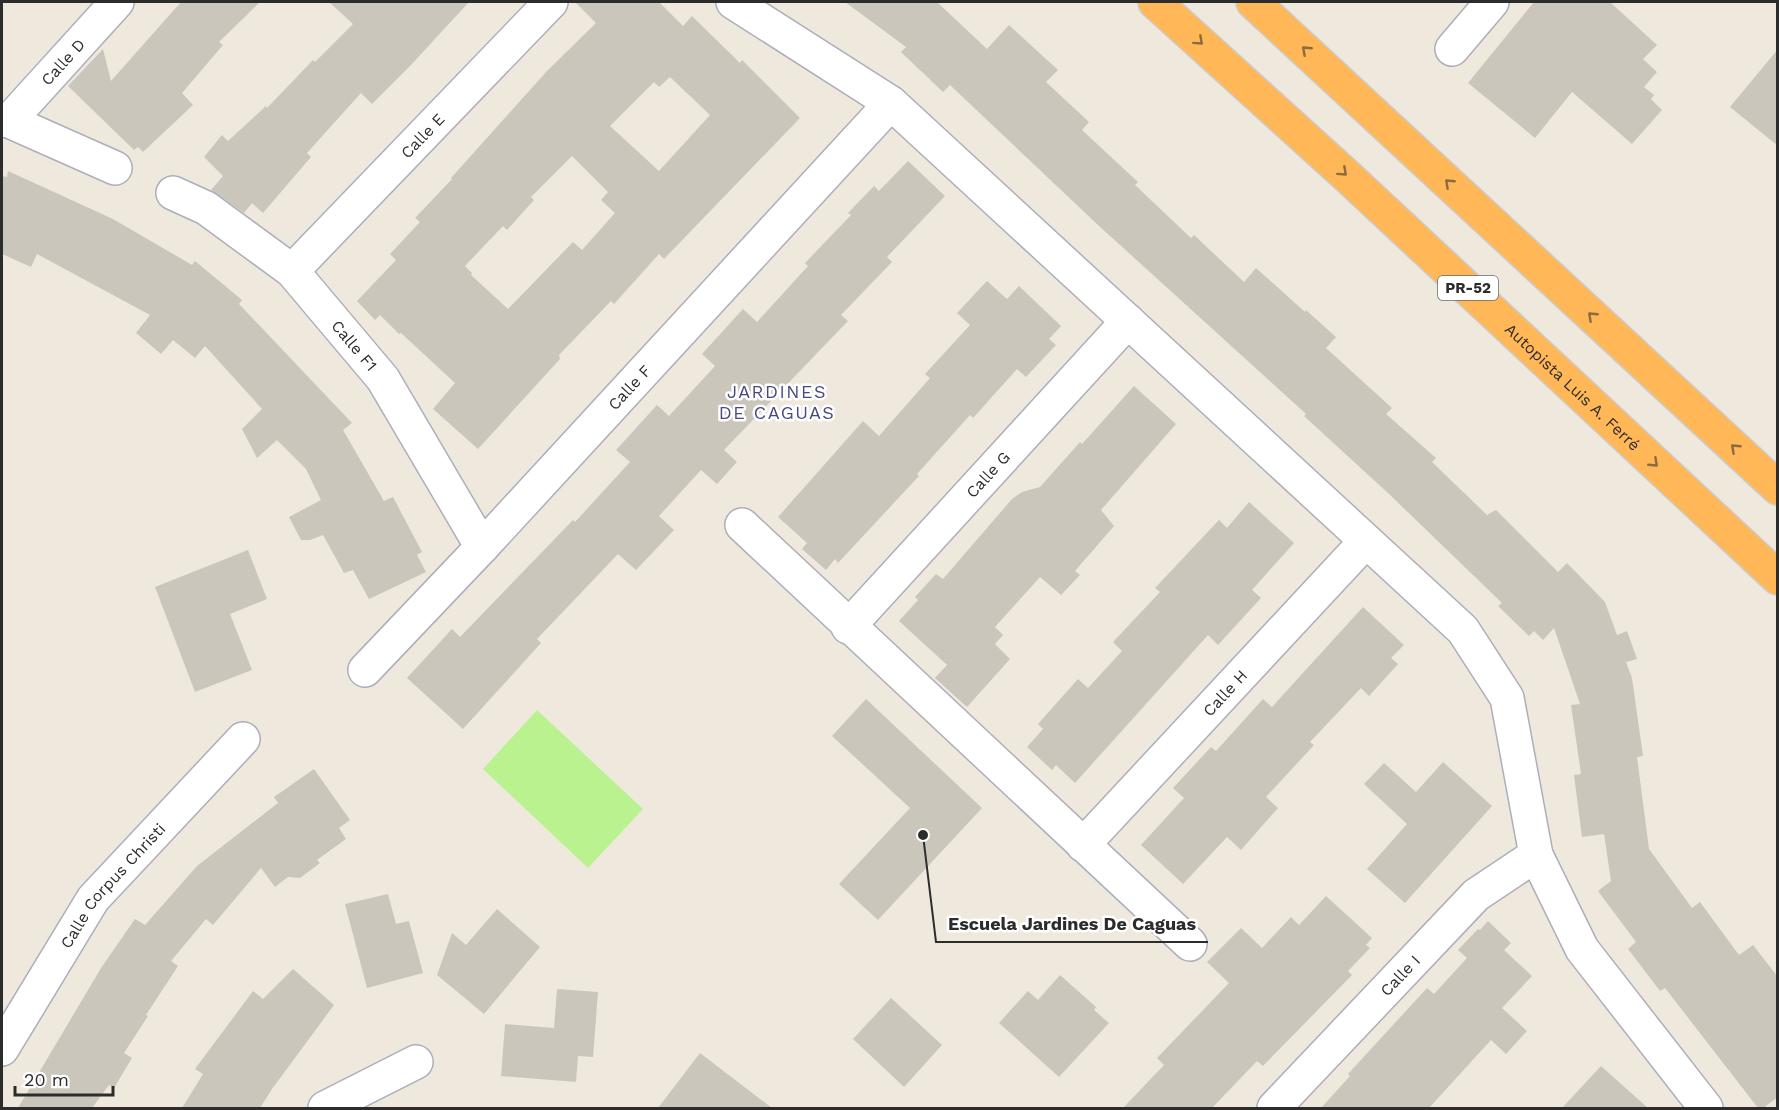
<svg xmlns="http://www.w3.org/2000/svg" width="1779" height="1110" font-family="'Work Sans',sans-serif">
	<rect width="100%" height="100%" fill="#efe9dd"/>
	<!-- pitch -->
	<path fill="#baf28f" d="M537,710L643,809L588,868L483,769Z"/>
	<!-- building -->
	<path fill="#cac6bc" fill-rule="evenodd" d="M181,2H260L219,42L223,45L182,93L193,105L143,152L138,147L134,150L68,86L103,49L111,81Z
		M329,2H469L411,65L372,104L361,93L307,153L311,157L263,213L252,203L244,213L211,190L223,176L204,157L222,135L228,141L266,106L267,108L313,60L315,62L353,24Z
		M575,2H659L683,26L692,16L740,63L742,60L800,118L664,259L659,254L614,304L611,301L559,355L560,359L478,449L433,409L455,383L401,333L399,334L380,315L375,320L357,301L396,260L390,254L420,222L415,218L452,179L451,178L547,71L596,23ZM670,77L710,115L659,171L610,126L654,82L659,87ZM572,156L608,192L601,200L615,213L582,250L573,242L508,309L471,275L472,273L465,266L503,226L507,230L534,200L531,197Z
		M845,2H937L987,49L1009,25L1058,70L1046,82L1089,122L1082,130L1138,182L1135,185L1191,238L1194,235L1244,282L1256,268L1305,312L1306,310L1336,337L1326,348L1392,408L1386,414L1436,458L1432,462L1487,515L1496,510L1558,572L1567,563L1605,602L1617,635L1627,631L1637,659L1626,662L1632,678L1643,756L1637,757L1649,849L1692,908L1700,902L1739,955L1753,945L1778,977V1097L1763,1108H1758L1665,988L1660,991L1628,949L1636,942L1598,891L1611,881L1604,834L1582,837L1574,775L1581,774L1571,705L1580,704L1554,628L1543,640L1534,631L1529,636L1498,606L1502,603L1389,494L1304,416L1306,414L1098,225L950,85L943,92L901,52L906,47Z
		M1534,2H1610L1657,45L1643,59L1657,72L1644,87L1654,95L1651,99L1662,110L1632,144L1572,92L1535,138L1468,83Z
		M1778,49V146L1730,107Z
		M908,161L945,196L887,257L892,262L841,315L848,321L724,450L737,462L717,484L701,470L659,516L674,530L636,570L618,554L537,639L541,643L463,729L407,678L452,629L460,637L573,520L575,522L630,462L616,450L657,405L669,416L715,366L702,354L743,309L757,322L808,266L805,263L851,215L848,213L874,186L879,191Z
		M8,171L113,219L192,265L195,261L242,300L239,304L352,423L343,430L384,501L393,497L422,552L417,555L426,572L369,599L353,570L344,573L323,535L310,540H301L289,517L321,500L306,469L277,440L257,458L242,429L262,409L205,346L195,358L173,340L161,354L136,333L150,315L37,254L31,267L2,254V176L7,177Z
		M987,281L1007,299L1019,286L1061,326L1049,339L1056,345L1026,377L1017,369L973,418L970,415L917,474L919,476L838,563L835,559L826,570L802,549L807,543L778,517L863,421L879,436L930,378L925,374L970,325L957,313Z
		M1134,386L1176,424L1101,510L1114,526L1075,571L1080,575L1061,595L1040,577L995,627L1003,635L995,644L1010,659L967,707L935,678L947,665L899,621L918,600L915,597L936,574L943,579L1012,499L1022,492L1040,487L1080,442L1082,444Z
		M1249,502L1294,543L1252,590L1261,598L1218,645L1208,635L1075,783L1056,765L1052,770L1027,747L1043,729L1038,724L1078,679L1088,688L1122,651L1113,642L1160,592L1155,588L1219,520L1227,528Z
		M248,550L267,599L230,614L252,670L195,692L155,587Z
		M1363,607L1404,645L1391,658L1398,664L1369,696L1361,688L1310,742L1314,745L1266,797L1278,808L1241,850L1227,837L1183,884L1141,845L1184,798L1173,788L1211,747L1216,751L1263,699L1272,707Z
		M866,699L982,808L878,920L839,884L910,808L832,736Z
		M1443,762L1492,806L1405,903L1367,869L1407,824L1364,784L1384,763L1416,792Z
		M314,769L350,820L339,828L346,839L317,860L320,863L300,878L288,877L275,887L261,868L213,925L206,919L171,961L178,966L146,1015L148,1016L124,1053L132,1058L114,1088L109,1085L92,1108H18L101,968L135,919L145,925L197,866L278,803L274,797Z
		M388,894L396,924L409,921L423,973L367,988L345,904Z
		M1326,896L1372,938L1366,945L1370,948L1348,971L1352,975L1263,1066L1257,1061L1212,1108H1123L1164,1065L1157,1058L1229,983L1207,962L1241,928L1262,948L1291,917L1299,925Z
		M497,909L540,947L484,1014L437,975L452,933L466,945Z
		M1488,921L1511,943L1504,950L1532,976L1502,1008L1527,1031L1506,1054L1491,1040L1429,1108H1321L1350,1076L1348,1074L1427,988L1434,994L1467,958L1458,950L1478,929L1480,930Z
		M293,969L334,1005L272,1089L260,1108H182L203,1074L195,1069L253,991L263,999Z
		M1060,975L1096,1007L1094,1010L1109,1023L1059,1077L999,1023L1028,991L1038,1000Z
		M557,989L598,992L593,1057L578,1056L576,1082L501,1076L505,1024L554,1028Z
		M891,998L942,1045L904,1087L853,1039Z
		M700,1053L772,1108H658Z
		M1601,1066L1648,1108H1562Z"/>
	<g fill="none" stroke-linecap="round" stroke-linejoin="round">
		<defs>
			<g id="street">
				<path d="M733,2L891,103L1463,630L1507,698L1536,855L1582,949L1706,1108"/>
				<path d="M1452,49L1492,2"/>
				<path d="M2,120L9,121L115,168"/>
				<path id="s1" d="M9,121L117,2"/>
				<path id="s2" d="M173,193L206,208L292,271L383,379L482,547"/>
				<path id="s3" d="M292,271L551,2"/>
				<path d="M742,525L1190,944"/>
				<path id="s4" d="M848,627L1128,321"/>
				<path id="s5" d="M365,670L482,547L891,103"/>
				<path id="s6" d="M1083,845L1366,541"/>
				<path id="s7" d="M2,1049L93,899L243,739"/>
				<path d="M325,1108L416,1062"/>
				<path id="s8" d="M1274,1108L1476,895L1536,855"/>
			</g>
			<g id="highway">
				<path id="s9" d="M1155,2L1347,176L1778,578"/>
				<path d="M1253,2L1778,488"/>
			</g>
		</defs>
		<!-- street casing -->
		<use href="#street" stroke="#adaebc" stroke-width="36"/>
		<!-- highway casing -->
		<use href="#highway" stroke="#ccc" stroke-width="36"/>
		<!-- street -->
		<use href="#street" stroke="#fff" stroke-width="33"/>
		<!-- highway -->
		<use href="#highway" stroke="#ffb757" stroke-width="33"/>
	</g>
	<!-- one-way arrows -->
	<defs><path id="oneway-chevron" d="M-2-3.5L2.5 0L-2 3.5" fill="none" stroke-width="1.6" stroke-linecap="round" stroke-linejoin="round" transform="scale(1.5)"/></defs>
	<g stroke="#8b6b3f">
		<use href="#oneway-chevron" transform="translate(1199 41) rotate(42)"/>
		<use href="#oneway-chevron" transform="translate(1306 50) rotate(-137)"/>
		<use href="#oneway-chevron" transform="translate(1343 172) rotate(42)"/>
		<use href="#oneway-chevron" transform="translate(1449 183) rotate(-137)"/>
		<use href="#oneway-chevron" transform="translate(1592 316) rotate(-137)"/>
		<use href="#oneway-chevron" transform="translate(1735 448) rotate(-137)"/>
		<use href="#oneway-chevron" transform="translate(1654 463) rotate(43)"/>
	</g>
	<g text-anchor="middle" stroke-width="5" stroke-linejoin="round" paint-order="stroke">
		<!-- shield labels -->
		<rect fill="#fff" stroke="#6b6b6b" stroke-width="1.5" x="1438" y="276" width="60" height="24" rx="4.5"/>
		<g font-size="15" font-weight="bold" fill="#2c2c2c">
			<text x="1468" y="293">PR-52</text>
		</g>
		<!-- street labels -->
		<g font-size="16" fill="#2c2c2c" stroke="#fff">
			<text dy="6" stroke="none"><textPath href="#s1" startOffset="80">Calle D</textPath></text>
			<text dy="6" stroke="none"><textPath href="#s3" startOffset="188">Calle E</textPath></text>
			<text dy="6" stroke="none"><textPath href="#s2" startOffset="240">Calle F1</textPath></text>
			<text dy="6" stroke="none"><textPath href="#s9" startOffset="568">Autopista Luis A. Ferré</textPath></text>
			<text dy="6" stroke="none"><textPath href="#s5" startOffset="387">Calle F</textPath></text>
			<text dy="6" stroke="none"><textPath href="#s4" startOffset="207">Calle G</textPath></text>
			<text dy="6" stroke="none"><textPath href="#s6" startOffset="208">Calle H</textPath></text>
			<text dy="6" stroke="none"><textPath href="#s7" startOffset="198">Calle Corpus Christi</textPath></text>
			<text dy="6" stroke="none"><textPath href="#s8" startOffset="183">Calle I</textPath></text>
		</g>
		<!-- neighbourhood labels -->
		<g font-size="18" letter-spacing="1.5" fill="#474a81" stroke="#fff">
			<text x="777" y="398">JARDINES<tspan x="777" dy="21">DE CAGUAS</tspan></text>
		</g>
	</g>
	<!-- callouts -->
	<path fill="none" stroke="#2c2c2c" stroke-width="2" d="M923 835L936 942H1208"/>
	<circle fill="#2c2c2c" stroke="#fff" stroke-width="2" cx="923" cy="835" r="6"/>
	<g font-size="18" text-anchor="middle" font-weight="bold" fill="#2c2c2c" stroke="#fff" stroke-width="5" stroke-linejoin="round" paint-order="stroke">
		<text x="1072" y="930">Escuela Jardines De Caguas</text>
	</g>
	<!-- border -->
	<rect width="1779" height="1110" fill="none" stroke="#2c2c2c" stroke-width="6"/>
	<!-- scale -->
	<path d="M15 1086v9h98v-9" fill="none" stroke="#2c2c2c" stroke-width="3"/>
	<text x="24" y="1086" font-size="18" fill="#2c2c2c" stroke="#ffffff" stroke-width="4.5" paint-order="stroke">20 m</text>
</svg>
